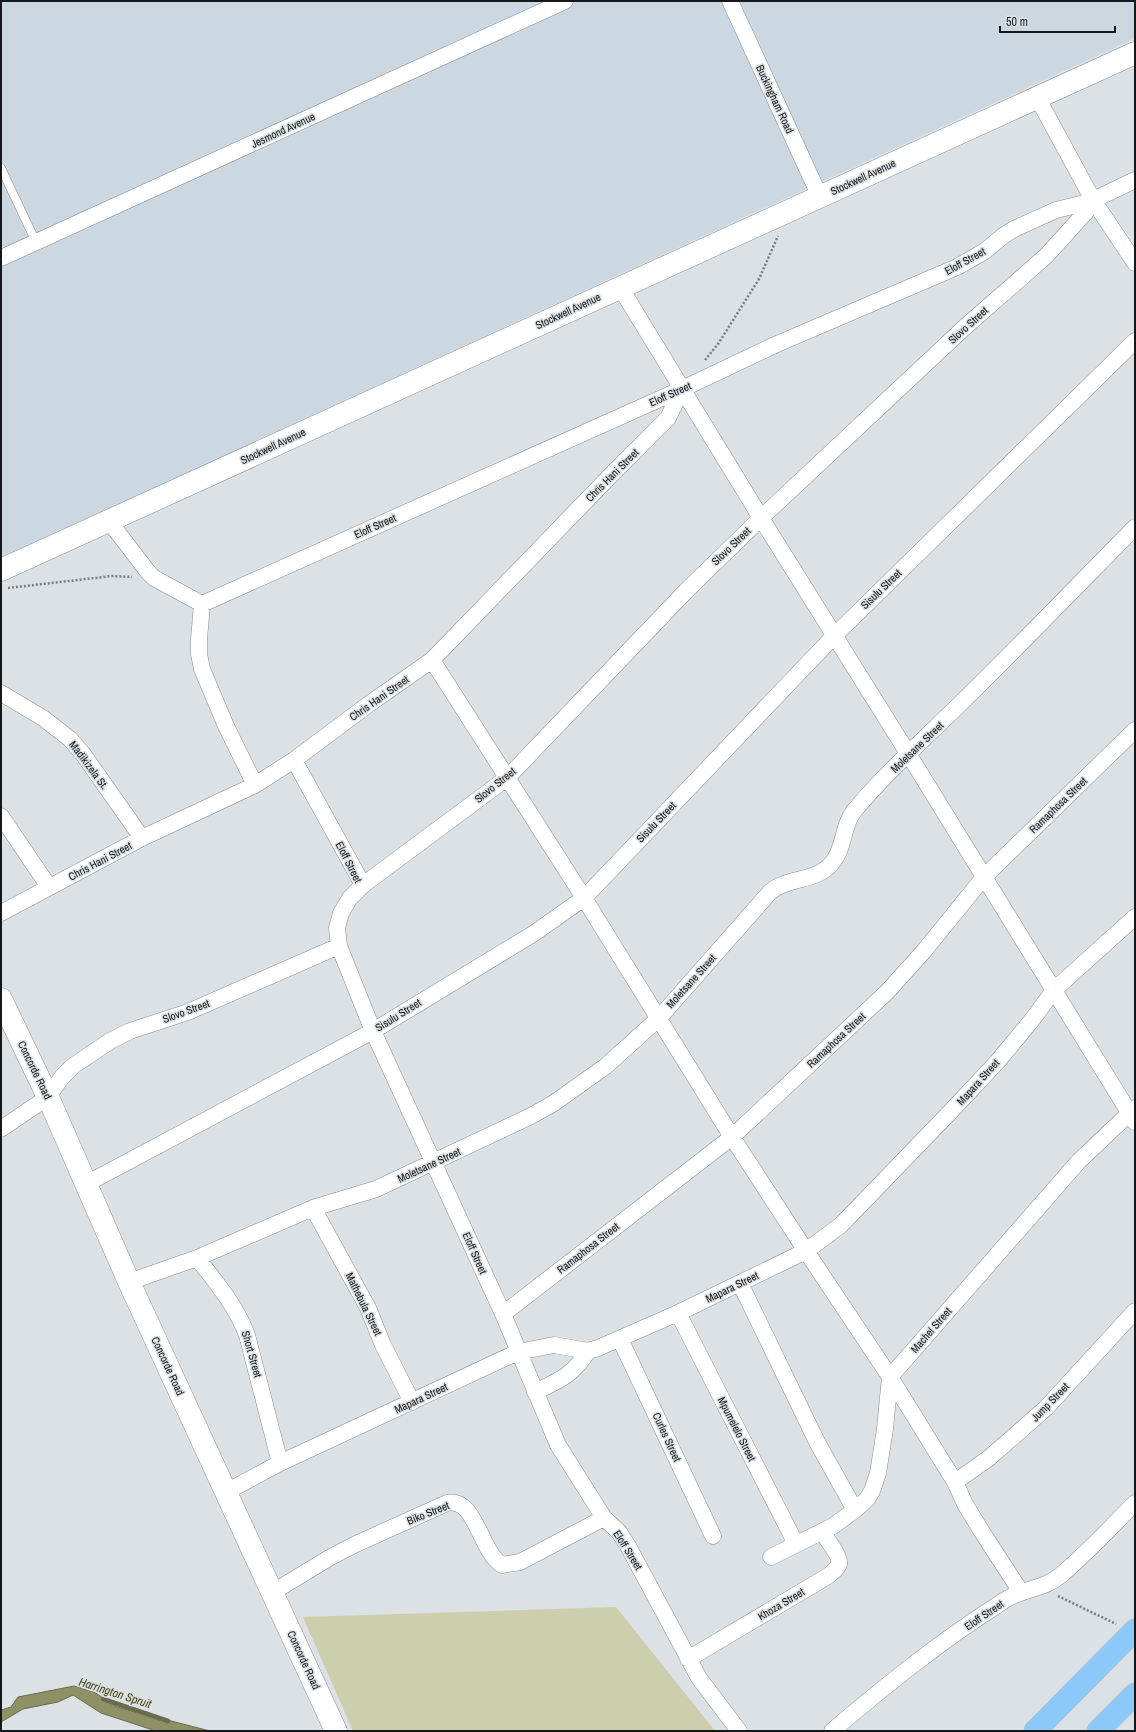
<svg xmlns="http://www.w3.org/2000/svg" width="1136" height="1732" font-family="'Archivo Narrow',sans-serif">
	<rect width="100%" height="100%" fill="#dbe1e5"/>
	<!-- built -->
	<path fill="#cbd7e1" d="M1,1H1135V38L1,558Z"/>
	<!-- green -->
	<path fill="#cdceab" d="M616,1607L715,1731H353L303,1617Z"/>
	<!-- water -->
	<path fill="#8f9065" stroke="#6a6c4e" d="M74,1686L94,1692L117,1707L210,1731H156L101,1713L73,1695L58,1702L23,1709L1,1722V1710L11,1707L18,1697Z"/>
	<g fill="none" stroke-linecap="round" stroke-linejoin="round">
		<!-- stream -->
		<path stroke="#6a6c4e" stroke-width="4.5" d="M103,1699L168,1721"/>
		<defs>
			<path id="lane" d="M1,168L36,242"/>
			<path id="street" d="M730,1L820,197
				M1037,97L1093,200L1135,263
				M1,258L565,1
				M620,287L761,518L909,755L1135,1122
				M109,521L148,572L154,578L202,604L199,639V654L202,669L226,726L255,785
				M202,604L682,389L777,344L957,267L985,251L1003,236L1014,229L1056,210L1089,202L1135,180
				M432,660L584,898L732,1137L806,1251L890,1377L955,1482L965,1504L982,1532L1021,1592
				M1,693L43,718L70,739L83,754L142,838
				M294,760L363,885L350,898L341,913L337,928L339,946L373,1031L503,1314L558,1445L604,1518L619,1532L628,1546L699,1678L739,1731
				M1,816L49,887
				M363,885L507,778L686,591L761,518L965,327L1046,256L1085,213L1093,200
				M1,913L142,838L255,785L294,760L369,704L432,660L609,477L668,418L682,389
				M1,1129L48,1097L62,1077L73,1066L110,1041L130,1031L188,1012L339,946
				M86,1184L373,1031L533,934L584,898L834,636L1135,341
				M313,1208L368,1308L383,1345L412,1402
				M197,1258C216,1282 236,1306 247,1335L280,1463
				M129,1282L197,1258L313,1208L376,1189L531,1116L554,1103L606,1066L659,1018L770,892C787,877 817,882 832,863C845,848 842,826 854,811C888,770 929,735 967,697C1024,641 1079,584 1135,527
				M740,1283L817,1442L855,1510
				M678,1313L796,1544
				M503,1314L732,1137L887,992L924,951L984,877L1135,730
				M620,1339L713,1536
				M535,1392C560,1380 573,1375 588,1351
				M955,1482L989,1458L1046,1408L1135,1311
				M226,1492L280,1463L518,1352L554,1345L588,1351L598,1348L678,1313L806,1251L841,1225L953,1109L998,1061L1032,1020L1054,990L1135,917
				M771,1557L833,1526L855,1510L867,1499L872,1491L878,1473L885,1429L890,1377L1079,1161L1135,1108
				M273,1592L329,1558L356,1544L447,1503C476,1497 479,1550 502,1565L520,1562L604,1518
				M688,1659L828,1576C832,1573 837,1569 839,1564C841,1557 826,1538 822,1532
				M832,1731C884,1687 938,1643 996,1606C1004,1600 1013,1595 1023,1592C1037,1587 1049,1585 1061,1575C1087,1553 1111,1527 1135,1503"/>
			<path id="secondary" d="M1,570L1135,53
				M1,999L48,1097L129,1282L336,1731"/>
			<path id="highway" d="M1035,1731L1135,1630
				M1098,1731L1135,1694"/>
		</defs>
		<!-- lane casing -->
		<use href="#lane" stroke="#878c90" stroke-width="9"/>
		<!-- street casing -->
		<use href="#street" stroke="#878c90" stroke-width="17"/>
		<!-- secondary casing -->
		<use href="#secondary" stroke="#878c90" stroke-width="23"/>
		<!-- highway casing -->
		<use href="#highway" stroke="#bdbebe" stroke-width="23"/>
		<!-- path -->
		<path stroke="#777b7e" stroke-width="2.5" stroke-dasharray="2 2" stroke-linecap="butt" d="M705,360L718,344L759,279L778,236
			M8,588L112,576L132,577
			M1058,1596L1116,1624"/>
		<!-- lane -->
		<use href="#lane" stroke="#fff" stroke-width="8"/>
		<!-- street -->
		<use href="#street" stroke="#fff" stroke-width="16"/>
		<!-- secondary -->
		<use href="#secondary" stroke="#fff" stroke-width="22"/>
		<!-- highway -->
		<use href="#highway" stroke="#8cc9fa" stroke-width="22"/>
	</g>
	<g text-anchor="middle" stroke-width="3" stroke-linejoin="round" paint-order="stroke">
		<!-- street labels -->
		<g font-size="11" fill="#151718" stroke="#dbe1e5">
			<text transform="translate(775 99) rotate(65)" y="4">Buckingham Road</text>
			<text transform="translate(283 130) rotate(-25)" y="4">Jesmond Avenue</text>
			<text transform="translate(863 177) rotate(-25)" y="4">Stockwell Avenue</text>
			<text transform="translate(965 261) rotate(-29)" y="4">Eloff Street</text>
			<text transform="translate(568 311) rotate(-25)" y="4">Stockwell Avenue</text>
			<text transform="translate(968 325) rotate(-42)" y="4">Slovo Street</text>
			<text transform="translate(670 394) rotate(-24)" y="4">Eloff Street</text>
			<text transform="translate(273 446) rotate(-25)" y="4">Stockwell Avenue</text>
			<text transform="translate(612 475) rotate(-45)" y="4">Chris Hani Street</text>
			<text transform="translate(375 526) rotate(-24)" y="4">Eloff Street</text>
			<text transform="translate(731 546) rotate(-44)" y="4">Slovo Street</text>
			<text transform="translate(881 589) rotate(-44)" y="4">Sisulu Street</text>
			<text transform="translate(379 698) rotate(-35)" y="4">Chris Hani Street</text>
			<text transform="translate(917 747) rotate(-44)" y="4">Moletsane Street</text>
			<text transform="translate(89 765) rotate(53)" y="4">Madikizela St.</text>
			<text transform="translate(495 785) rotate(-39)" y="4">Slovo Street</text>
			<text transform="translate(1058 805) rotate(-44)" y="4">Ramaphosa Street</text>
			<text transform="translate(656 822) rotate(-46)" y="4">Sisulu Street</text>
			<text transform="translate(100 861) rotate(-28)" y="4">Chris Hani Street</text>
			<text transform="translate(349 862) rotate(63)" y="4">Eloff Street</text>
			<text transform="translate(691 981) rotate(-48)" y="4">Moletsane Street</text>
			<text transform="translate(186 1011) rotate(-20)" y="4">Slovo Street</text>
			<text transform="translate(398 1015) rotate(-32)" y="4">Sisulu Street</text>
			<text transform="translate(836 1040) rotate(-43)" y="4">Ramaphosa Street</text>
			<text transform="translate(35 1070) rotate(64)" y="4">Concorde Road</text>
			<text transform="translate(978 1082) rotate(-48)" y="4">Mapara Street</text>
			<text transform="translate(429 1165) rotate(-25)" y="4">Moletsane Street</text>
			<text transform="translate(588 1248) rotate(-38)" y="4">Ramaphosa Street</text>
			<text transform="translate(475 1253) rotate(66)" y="4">Eloff Street</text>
			<text transform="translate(732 1287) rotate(-26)" y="4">Mapara Street</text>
			<text transform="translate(364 1304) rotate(64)" y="4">Mathebula Street</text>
			<text transform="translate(931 1330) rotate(-49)" y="4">Machel Street</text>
			<text transform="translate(252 1354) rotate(74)" y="4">Short Street</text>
			<text transform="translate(168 1366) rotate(65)" y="4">Concorde Road</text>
			<text transform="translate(421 1398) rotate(-25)" y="4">Mapara Street</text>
			<text transform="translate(1050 1402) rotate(-46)" y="4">Jump Street</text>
			<text transform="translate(737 1429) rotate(63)" y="4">Mpumelelo Street</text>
			<text transform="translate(667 1437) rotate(65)" y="4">Curles Street</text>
			<text transform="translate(428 1513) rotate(-22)" y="4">Biko Street</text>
			<text transform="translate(628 1550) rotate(58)" y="4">Eloff Street</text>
			<text transform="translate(781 1604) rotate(-31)" y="4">Khoza Street</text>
			<text transform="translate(984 1615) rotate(-34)" y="4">Eloff Street</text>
			<text transform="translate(304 1660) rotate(65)" y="4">Concorde Road</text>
		</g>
		<!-- water labels -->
		<g font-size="12" font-style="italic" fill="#44430e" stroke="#dbe1e5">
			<text transform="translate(115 1693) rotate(18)" y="4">Harrington Spruit</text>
		</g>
	</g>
	<!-- border -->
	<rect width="1136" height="1732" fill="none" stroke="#151718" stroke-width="4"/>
	<!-- scale -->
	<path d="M1000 26v6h115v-6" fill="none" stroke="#151718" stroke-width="2"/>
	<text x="1006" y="26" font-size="12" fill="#151718" stroke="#dbe1e5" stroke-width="3" paint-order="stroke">50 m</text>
</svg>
